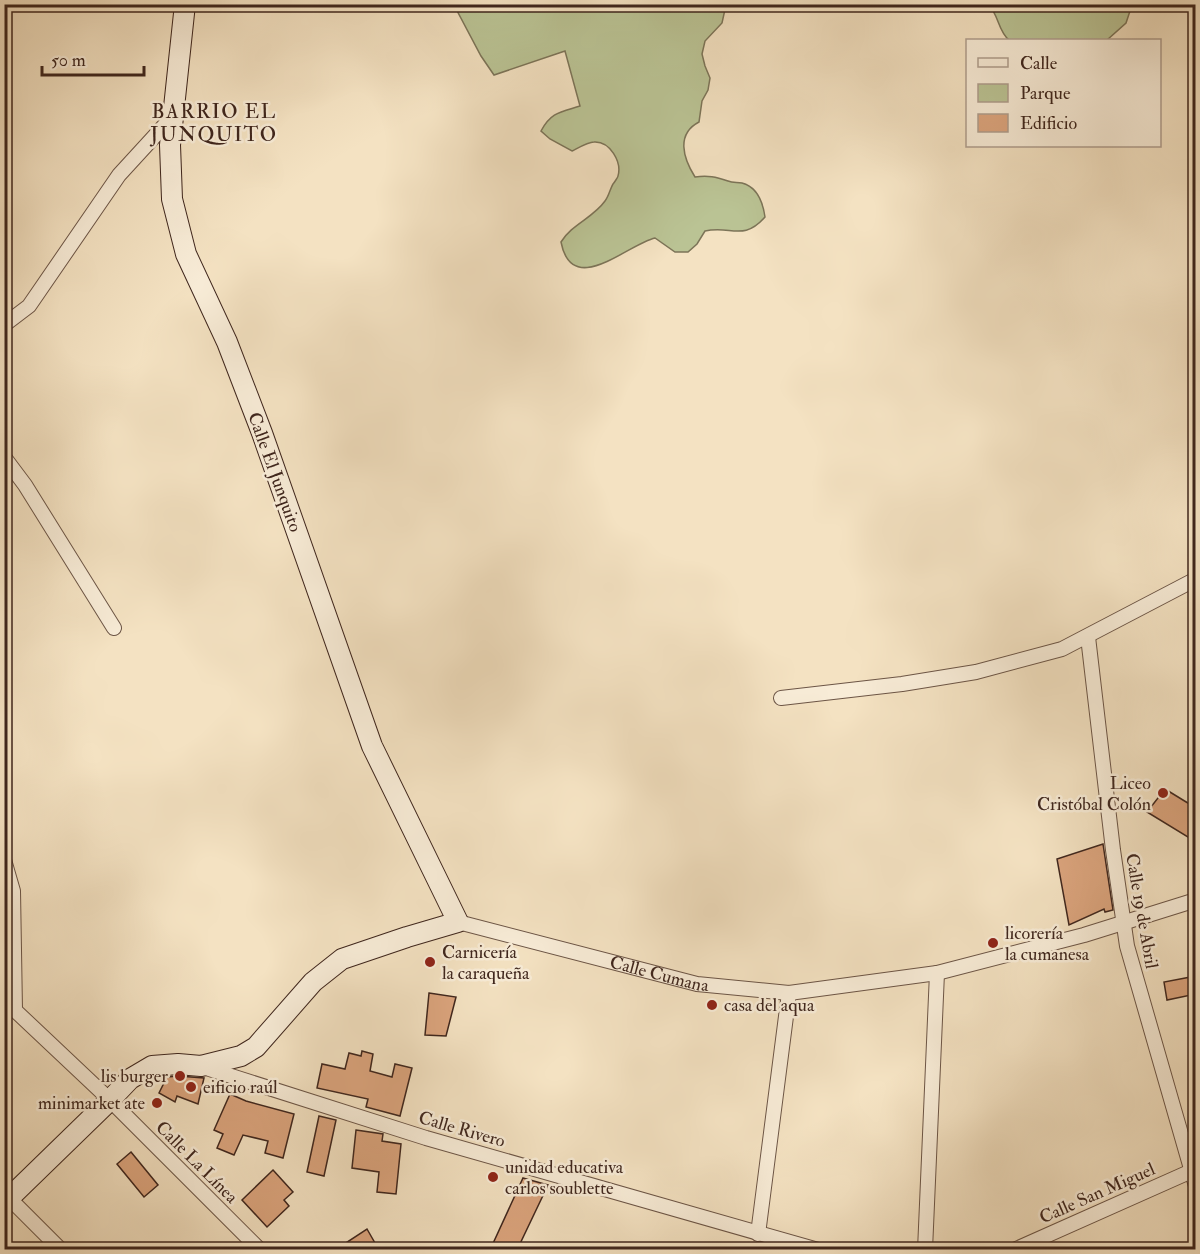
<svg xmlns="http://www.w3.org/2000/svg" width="1200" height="1254" font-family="'IM FELL Double Pica',serif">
	<rect width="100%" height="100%" fill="#f4e2c2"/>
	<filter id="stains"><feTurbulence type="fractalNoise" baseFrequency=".00333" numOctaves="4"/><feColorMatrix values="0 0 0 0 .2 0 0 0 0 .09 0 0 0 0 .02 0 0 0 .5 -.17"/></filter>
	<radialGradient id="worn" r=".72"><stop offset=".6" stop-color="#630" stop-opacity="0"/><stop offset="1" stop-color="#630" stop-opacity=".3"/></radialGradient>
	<!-- green -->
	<path fill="#bac394" stroke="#7c7458" stroke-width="1.5" d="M454,5H726L722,23L705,41L702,54L705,66L710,78L708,90L702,101L699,122C676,134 683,158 695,177C708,175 716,177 728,181C733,183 737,182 742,183C758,187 763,203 765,217C743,242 731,225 705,231L697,244L688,252H675L655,238C628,244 572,299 561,242C572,224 593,218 605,201C609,196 610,189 613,184C614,183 618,177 618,176C622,162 610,141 594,142C588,142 578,148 572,151L550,139L541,131C551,112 561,112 580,106L565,51L494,75L481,56Z
		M1128,5L1130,11L1126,23L1107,40H1009C998,31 999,16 989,5Z"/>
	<!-- building -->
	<path fill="#dba47d" stroke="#3f261d" stroke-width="1.5" d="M1165,789L1196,808V842L1147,812Z
		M1103,844L1113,910L1105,912L1104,909L1069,925L1057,859Z
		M1196,976V994L1167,1000L1164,982Z
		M429,993L456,997L446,1036L425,1035Z
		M362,1051L373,1054L370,1071L392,1077L395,1064L412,1068L400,1116L366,1107L368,1099L317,1088L322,1064L345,1069L349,1053L361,1056Z
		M178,1076L204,1078L198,1104L177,1096L175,1102L159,1093L167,1077Z
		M230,1094L246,1101L294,1114L283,1158L265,1153L268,1141L243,1135L234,1155L217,1148L223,1134L214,1130Z
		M319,1116L336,1120L324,1176L307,1172Z
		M356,1130L383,1134L382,1141L401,1144L396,1194L377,1192L379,1172L352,1168Z
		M131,1152L158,1185L144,1197L117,1164Z
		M273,1170L293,1192L284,1200L289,1206L267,1227L242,1200Z
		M523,1178L548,1185L517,1250H490Z
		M367,1229L375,1243L365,1250H335Z"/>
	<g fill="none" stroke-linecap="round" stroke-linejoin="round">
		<defs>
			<g id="street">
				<path d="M4,325L29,306L119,175L174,115"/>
				<path d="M4,457L25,485L114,628"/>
				<path d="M1088,637L1113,850L1127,946L1196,1186"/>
				<path d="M781,698L902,684L976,672L1062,649L1196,579"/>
				<path d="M4,860L13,891L15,1010"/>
				<path id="s1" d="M458,922L697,984L789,993L937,973L1084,935L1196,900"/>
				<path d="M4,1000L110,1100L260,1250"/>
				<path d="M203,1067L426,1138L818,1250"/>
				<path d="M4,1193L61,1250"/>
				<path d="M758,1234L789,993"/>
				<path d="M925,1250L937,973"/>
				<path d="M1014,1250L1196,1169"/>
			</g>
			<path id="secondary" d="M4,1203L110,1100L130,1079L152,1066L178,1064L201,1066L241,1056L256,1047L313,982L342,959L407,937L458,922L372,746L262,433L227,342L186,254L172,199L170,145L185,4"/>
		</defs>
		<!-- street casing -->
		<use href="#street" stroke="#6c5546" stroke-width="16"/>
		<!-- secondary casing -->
		<use href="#secondary" stroke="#3f261d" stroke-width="22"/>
		<!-- street -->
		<use href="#street" stroke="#f8ecd7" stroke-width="14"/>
		<!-- secondary -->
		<use href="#secondary" stroke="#f8ecd7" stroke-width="20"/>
	</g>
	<!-- markers -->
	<g fill="#8f2418" stroke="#f8ecd7" stroke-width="2">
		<circle cx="1163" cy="793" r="6"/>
		<circle cx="993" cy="943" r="6"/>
		<circle cx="430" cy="962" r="6"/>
		<circle cx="712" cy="1005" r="6"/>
		<circle cx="180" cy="1076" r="6"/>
		<circle cx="191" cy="1087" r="6"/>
		<circle cx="157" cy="1103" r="6"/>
		<circle cx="493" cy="1177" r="6"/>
	</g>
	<g text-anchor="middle" stroke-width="5" stroke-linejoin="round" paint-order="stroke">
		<!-- street labels -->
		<g font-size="18" fill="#3f261d" stroke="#f8ecd7">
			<text transform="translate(275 472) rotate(70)" y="6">Calle El Junquito</text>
			<text transform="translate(1142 911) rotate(80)" y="6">Calle 19 de Abril</text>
			<text dy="6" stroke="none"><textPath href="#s1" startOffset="208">Calle Cumana</textPath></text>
			<text transform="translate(462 1129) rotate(16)" y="6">Calle Rivero</text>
			<text transform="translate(197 1162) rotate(45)" y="6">Calle La Línea</text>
			<text transform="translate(1097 1193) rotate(-24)" y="6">Calle San Miguel</text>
		</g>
		<!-- poi labels -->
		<g font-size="18" fill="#3f261d" stroke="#f8ecd7" text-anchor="start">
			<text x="1151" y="789" text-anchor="end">Liceo<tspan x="1151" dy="21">Cristóbal Colón</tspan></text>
			<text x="1005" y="939">licorería<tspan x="1005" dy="21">la cumanesa</tspan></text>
			<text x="442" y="958">Carnicería<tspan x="442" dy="21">la caraqueña</tspan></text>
			<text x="724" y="1011">casa del aqua</text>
			<text x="168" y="1082" text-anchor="end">lis burger</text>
			<text x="203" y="1093">eificio raúl</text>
			<text x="145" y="1109" text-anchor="end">minimarket ate</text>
			<text x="505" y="1173">unidad educativa<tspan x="505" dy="21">carlos soublette</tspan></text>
		</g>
		<!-- neighbourhood labels -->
		<g font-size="20" letter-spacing="1.5" fill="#3f261d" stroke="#f8ecd7">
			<text x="214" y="118">BARRIO EL<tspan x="214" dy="23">JUNQUITO</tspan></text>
		</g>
	</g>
	<!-- margin -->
	<rect width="1200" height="1254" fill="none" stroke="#f4e2c2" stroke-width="24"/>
	<rect x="6" y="6" width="1188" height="1242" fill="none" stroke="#3f261d" stroke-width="3"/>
	<rect x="12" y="12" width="1176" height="1230" fill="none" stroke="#3f261d" stroke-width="1.5"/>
	<!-- legend -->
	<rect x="966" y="39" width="195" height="108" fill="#f8ecd7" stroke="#ae9d8d" stroke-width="1.5"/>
	<rect x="978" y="58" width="30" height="9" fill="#f8ecd7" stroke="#ae9d8d" stroke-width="1.5"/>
	<text x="1020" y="69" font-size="18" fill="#3f261d">Calle</text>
	<rect x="978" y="84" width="30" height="18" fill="#bac394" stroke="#ae9d8d" stroke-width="1.5"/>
	<text x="1020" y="99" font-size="18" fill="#3f261d">Parque</text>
	<rect x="978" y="114" width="30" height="18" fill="#dba47d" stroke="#ae9d8d" stroke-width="1.5"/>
	<text x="1020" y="129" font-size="18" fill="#3f261d">Edificio</text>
	<!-- scale -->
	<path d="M42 66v9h102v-9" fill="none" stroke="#3f261d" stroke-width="3"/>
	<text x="51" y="66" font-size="18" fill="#3f261d" stroke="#f8ecd7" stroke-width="4.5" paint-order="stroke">50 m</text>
	<rect width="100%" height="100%" filter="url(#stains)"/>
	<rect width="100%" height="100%" fill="url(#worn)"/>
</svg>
